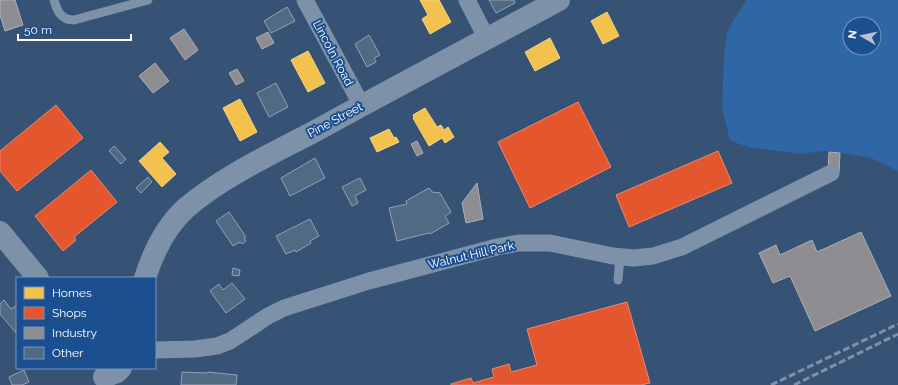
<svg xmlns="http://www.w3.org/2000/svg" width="898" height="385" font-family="Raleway,sans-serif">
	<rect width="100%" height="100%" fill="#365274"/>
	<!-- green -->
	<path fill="#2f66a5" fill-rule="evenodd" d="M747,0H898V171L871,158L843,153L823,151L801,154L749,147L739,144L730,140L722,108L724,57L727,33L733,21ZM850,24H874V48H850Z"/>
	<!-- homes -->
	<path fill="#f2c14e" stroke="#f6d483" d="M420,0H439L451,22L430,34L422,19L428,15Z
		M607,12L619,36L603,44L591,21Z
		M550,38L560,58L535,71L525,52Z
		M308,51L325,83L308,92L291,60Z
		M240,99L257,132L240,141L223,108Z
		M425,108L437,127L441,125L444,130L448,127L454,137L445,143L442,138L429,146L413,118H414L413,115Z
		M389,129L394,138L396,137L399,142L377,152L370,138Z
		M160,142L169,152L162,158L176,174L162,187L139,161Z"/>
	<!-- shops -->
	<path fill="#e4572e" stroke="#ec896d" d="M578,102L611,167L530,208L498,142Z
		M56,105L83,138L17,191L0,171V151Z
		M718,151L732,183L629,227L616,195Z
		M91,170L117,202L74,237L76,240L63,251L35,216Z
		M627,302L650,383L641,385H451V384L471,378L473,383L494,377L492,369L509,364L511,372L537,365L527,329Z"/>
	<!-- industry -->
	<path fill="#8d8d92" stroke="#afafb3" d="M0,0H15L23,25L5,31L0,15Z
		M184,29L198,50L185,60L170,38Z
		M268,32L274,43L262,49L256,38Z
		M155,63L169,81L153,93L139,76Z
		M237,69L244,81L236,85L229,73Z
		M417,141L423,153L417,156L411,144Z
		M829,152L840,153L839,172L828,171Z
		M477,183L483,219L466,223L462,203Z
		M861,232L891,296L815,331L790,276L773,283L759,253L776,245L780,255L812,240L817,252Z"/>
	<!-- building -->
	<path fill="#526984" stroke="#92a2b6" d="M489,0H514L515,3L496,13Z
		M287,7L295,21L271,33L264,21Z
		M369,35L380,55L374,58L376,62L367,67L355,44Z
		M276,83L288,107L269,117L257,93Z
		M114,146L126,159L121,164L109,151Z
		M315,158L325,178L290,196L281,178Z
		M148,177L152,182L141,193L136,188Z
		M360,178L366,190L355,196L358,203L352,206L342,187Z
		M429,188L432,192L440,193L451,212L445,216L449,223L430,234L429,233L397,241L389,208L407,204L406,201Z
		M229,212L246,237L244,238L246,241L242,244L240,242L233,246L216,221Z
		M310,219L319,236L310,241L311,243L296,252L295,250L286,254L276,236Z
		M233,268L240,270L239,276L232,275Z
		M232,283L245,299L226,313L210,291L219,284L223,290Z
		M4,300L11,309L17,305V334L0,314V304Z
		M24,370L29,382L22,385H12L9,377Z
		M182,372L208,373V372L237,375L236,385H181Z"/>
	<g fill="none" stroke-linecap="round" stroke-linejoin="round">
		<!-- service -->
		<path stroke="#7d92a8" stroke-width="9" d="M54,0C57,11 61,20 74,20L148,0
			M618,280L620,257"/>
		<!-- minor -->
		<path stroke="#7d92a8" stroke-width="17" d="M305,0L362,106
			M467,0L487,39
			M155,350L195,349L217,346L230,341L268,316L284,308L369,281L497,247L519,243H550L613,256L634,258L653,256L682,247L831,173"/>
		<!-- tertiary -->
		<path stroke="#7d92a8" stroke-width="22" d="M0,232L38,278
			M145,278C153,253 166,226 186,208C225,175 274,153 319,129C399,85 479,43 559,0
			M104,377L117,372L121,368"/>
		<!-- rail -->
		<path stroke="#7e92a7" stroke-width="3" stroke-dasharray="7 3" stroke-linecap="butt" d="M771,385L898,324
			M794,385L898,334"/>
	</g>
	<g text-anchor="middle" stroke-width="4" stroke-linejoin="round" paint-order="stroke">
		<!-- street labels -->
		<g font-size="12" fill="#fff" stroke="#1b4f8f">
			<text transform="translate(333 53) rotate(62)" y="4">Lincoln Road</text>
			<text transform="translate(335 120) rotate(-28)" y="4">Pine Street</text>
			<text transform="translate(471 255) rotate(-13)" y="4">Walnut Hill Park</text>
		</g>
	</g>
	<!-- legend -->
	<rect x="16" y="277" width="140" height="92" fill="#1b4f8f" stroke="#7695bc"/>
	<rect x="24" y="287" width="20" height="12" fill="#f2c14e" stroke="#7695bc"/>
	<text x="52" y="297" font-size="12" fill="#ffffff">Homes</text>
	<rect x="24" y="307" width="20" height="12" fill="#e4572e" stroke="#7695bc"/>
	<text x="52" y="317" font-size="12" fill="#ffffff">Shops</text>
	<rect x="24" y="327" width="20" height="12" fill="#8d8d92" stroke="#7695bc"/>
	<text x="52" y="337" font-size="12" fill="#ffffff">Industry</text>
	<rect x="24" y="347" width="20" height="12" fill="#526984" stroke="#7695bc"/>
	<text x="52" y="357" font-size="12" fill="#ffffff">Other</text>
	<!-- north arrow -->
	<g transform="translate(862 36) rotate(279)"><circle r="19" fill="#1b4f8f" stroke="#7695bc"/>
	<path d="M0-3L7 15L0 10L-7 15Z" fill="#b9c2ce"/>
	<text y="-6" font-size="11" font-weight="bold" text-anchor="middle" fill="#ffffff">N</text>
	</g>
	<!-- scale -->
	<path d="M18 34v6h113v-6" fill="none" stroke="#ffffff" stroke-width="2"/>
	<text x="24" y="34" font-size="12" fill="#ffffff" stroke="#1b4f8f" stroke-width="3" paint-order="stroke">50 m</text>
</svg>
